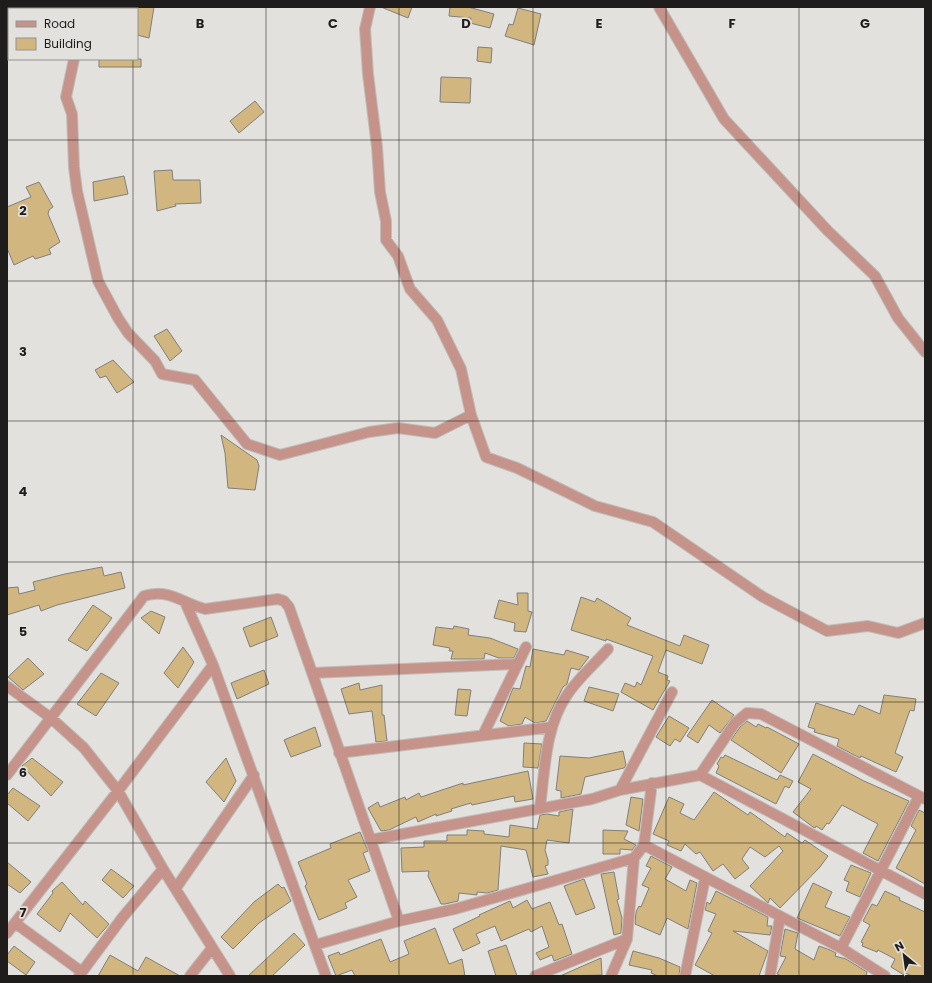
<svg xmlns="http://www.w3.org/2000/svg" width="932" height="983" font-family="Poppins,sans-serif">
	<rect width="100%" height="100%" fill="#e2e1dd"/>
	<!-- building -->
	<path fill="#d1b77f" stroke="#807f7c" d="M137,7H154L149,38L137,35Z
		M381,7H412L408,18Z
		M450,7H468L494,14L490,28L470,23L471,18L449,16Z
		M518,8L541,14L534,45L505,36L509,24L513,25Z
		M478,47L492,48L491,63L477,61Z
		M99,59H141V67H99Z
		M441,77L471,78L470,103L440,102Z
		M255,101L264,112L239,133L230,121Z
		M172,170L173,180H200L201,203L175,204L176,206L157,211L154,171Z
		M124,176L128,194L94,201L93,182Z
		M39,182L53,207L49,210L48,214L60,242L49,249L51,254L35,259L33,256L14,265L7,248V207L31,197L26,187Z
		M167,329L182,351L170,361L154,336Z
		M113,360L134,382L117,393L106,376L100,378L95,370Z
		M221,435L257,460L259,466L255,490L228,488L225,453Z
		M102,567L104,576L121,572L125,588L57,605L41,611L39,605L7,615V588L18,587L19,594L35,590L33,582L65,574Z
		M517,593H528V611L532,612L526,632L514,631L515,623L494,618L499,600L518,605Z
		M581,597L595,602L597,598L631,618L627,625L680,646L684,635L709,645L702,664L666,650L658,672L668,676L667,680L670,681L653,710L621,692L625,683L635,687L637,682L641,685L653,656L606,639V641L571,630Z
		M93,605L112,618L87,651L68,640Z
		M151,611L165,617L159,634L141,618Z
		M271,617L278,636L250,647L243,628Z
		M454,626L469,629L468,635L490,638L518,649L514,658H499L485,653L484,659H451L453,651H449L450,648L433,645L436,627L453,629Z
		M183,647L194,662L178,688L164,673Z
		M533,649L564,655L566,650L589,657L579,670L571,668L567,684L563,687L546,721L535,723L525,717L522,724L509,726L500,721L513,688L520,689L526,666L530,667Z
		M28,658L44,674L23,690L8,677Z
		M264,670L269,684L237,699L231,683Z
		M101,673L119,683L96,716L77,704Z
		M359,683L360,690L382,685V715H384L387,741L376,742L372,711L349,714L341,689Z
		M589,687L619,694L613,711L584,701Z
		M458,689L471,690L467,716L455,715Z
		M884,695L916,699L914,711L910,710L895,753L903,757L896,772L861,756L860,758L837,746L839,739L814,732L815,729L808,727L816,703L854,715L859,705L880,714Z
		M712,700L734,715L720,733L709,725L698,743L687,736Z
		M669,716L689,728L680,742L675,739L670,746L656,737Z
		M747,721L756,727L758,724L766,728L767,727L799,744L781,773L731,740L740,727Z
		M315,727L321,746L291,757L284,740Z
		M524,743L542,744L538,768L523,767Z
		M623,751L626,765L624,768L585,777L581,794L561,798V791L556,790L560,756L589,758Z
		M813,754L864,781L909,801L878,861L863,853L878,824L842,805L829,824L827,823L822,830L816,826L815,828L813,827L793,812L811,789L798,782Z
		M725,755L777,780L780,775L793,781L789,788L785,786L776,804L716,773L719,766L717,764L721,757L723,758Z
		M32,758L63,782L51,796L22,766Z
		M226,758L236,781L224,802L206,782Z
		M528,771L533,799L515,802L514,796L472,805L471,803L451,809L452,811L436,816V814L418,822L416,817L389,830L381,831L368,808L378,802L380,807L405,797L406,800L419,793L421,797L463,783V785Z
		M13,788L40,806L28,821L7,803V795Z
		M714,792L748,815L750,812L785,837L787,833L802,843L805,840L828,856L820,867L780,908L770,898L768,903L750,886L783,851L779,846L765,857L750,847L742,859L749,868L735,879L723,864L713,871L700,852L696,854L685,844L681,851L667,845L669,841L653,834L669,797L684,804L680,813L694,820Z
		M631,797L643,799L639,831L626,825Z
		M573,809L569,843L547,840L545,850L548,860V865L545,866L548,874L533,877L526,850L501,846L498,890L487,893L477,892V895L459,893L458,901L445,904H441L428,876L429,871L402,872L401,848L424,847V841H447V835H467V830L484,831V834L509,837L510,825L537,829L540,815L547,814L559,816V812Z
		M919,810L925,813V884L896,868L916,830L911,826Z
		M603,830L628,831L624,839L636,845L632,850L620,849V854H603Z
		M360,832L368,851L363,853L370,871L348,880L357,897L345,903L347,908L319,920L305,886L307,884L298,862L331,848L330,844Z
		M651,856L672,867L665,879L686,891L690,880L697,883L688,929L667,918L660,935L635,924L636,912L639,906L641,907L649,888L642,885L651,868L646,866Z
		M7,862L31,882L20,893L7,884Z
		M851,865L871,873L860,897L846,891L849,882L844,880Z
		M111,869L134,886L123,898L102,880Z
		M614,872L619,899L617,900L622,918L621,933L614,935L601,874Z
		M584,879L595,908L576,915L564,886Z
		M62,882L83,905L85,901L109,924L97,938L70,913L60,932L37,914L53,893L52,891Z
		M813,883L832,892L825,907L850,917L840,936L797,918Z
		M278,884L282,888L284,887L291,901L259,923L233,949L221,937L254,902Z
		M716,891L768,917L767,926H772L770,935L733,931L768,951L759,976H715L695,965L712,933L708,931L716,914L705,910L707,902L710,904Z
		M885,891L900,898L899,900L925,912V976H912L905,973L904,975L891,967L895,959L878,950L877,952L862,946L863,943L861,942L870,925L863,921L872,904L877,906Z
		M527,900L532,909L550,902L559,925L562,924L572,954L554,961L552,955L540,960L536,953L549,947L542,926L531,932L529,929L501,941L495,926L476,934L480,943L463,951L453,929L480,916L479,915L510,901L513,908Z
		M435,928L449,964L462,959L465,976H355L352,970L336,976L328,956L339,952L340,955L381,939L390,962L409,954L404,941Z
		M785,929L798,933L795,949L814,960L819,946L830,950L836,953L835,956L846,959L867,972L866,976H781L777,974L786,957L780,956Z
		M294,933L305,945L272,976H248Z
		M506,945L517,976H496L488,951Z
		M14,946L35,962L26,975L7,961V955Z
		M633,951L659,958L680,967L679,976H658L651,973L652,970L629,965Z
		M110,955L138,971L146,957L180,976H98Z
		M601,958L602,975L560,976Z"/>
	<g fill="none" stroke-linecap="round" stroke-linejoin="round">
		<defs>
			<path id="street" d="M73,7V9
				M659,7L724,119L828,231L875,276L898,318L925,352
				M74,59L66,97L72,114L74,167L77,191L98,281L118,318L128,333L155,361L162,374L195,380L247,444L280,455L369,432L398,428L435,433L471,415L461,369L437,320L410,289L398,256L386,240V221L380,192L377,147L368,74L365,29L370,7
				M471,415L486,457L517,468L595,506L653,522L763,597L827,631L868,626L898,633L925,623
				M185,602L213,665L326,976
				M312,673L518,664
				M7,686L51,718L84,748L118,791L163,869L230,976
				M483,735L526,647
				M339,753L552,727
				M7,775L144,596C169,588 182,603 205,609L278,599L284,601L289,607L399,921
				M700,775L735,723L747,713L761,714L925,799
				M620,790L672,692
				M540,807C545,770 545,727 567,695C578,678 595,664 608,649
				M370,840L592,799L620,790L700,775L925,894
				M644,845L841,948L885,976
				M176,888L254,775
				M15,923L82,972
				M7,933L118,791L213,665
				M315,945L399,921L455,909L634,858
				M841,948L919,796
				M79,976L122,918L163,869
				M190,976L212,948
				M535,976L627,939
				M611,976L627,939L634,858L644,845L652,783
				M685,976L705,878
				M770,976L780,917"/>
		</defs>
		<!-- street casing -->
		<use href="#street" stroke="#bfbeba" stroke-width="12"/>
		<!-- street -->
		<use href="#street" stroke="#c59389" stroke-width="10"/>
	</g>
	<!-- grid -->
	<path fill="none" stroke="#1e1d1c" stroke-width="1" stroke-opacity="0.55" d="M133,7V9M266,7V976M399,7V976M533,7V976M666,7V976M799,7V976M133,59V976M7,140H925M7,281H925M7,421H925M7,562H925M7,702H925M7,843H925"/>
	<g font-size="13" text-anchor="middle" font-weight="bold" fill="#1e1d1c" stroke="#e2e1dd" stroke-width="3.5" stroke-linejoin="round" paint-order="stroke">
		<text x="200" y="28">B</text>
		<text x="333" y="28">C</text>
		<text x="466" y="28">D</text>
		<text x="599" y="28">E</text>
		<text x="732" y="28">F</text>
		<text x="865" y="28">G</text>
		<text x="23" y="215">2</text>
		<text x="23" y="356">3</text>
		<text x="23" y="496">4</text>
		<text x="23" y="636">5</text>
		<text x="23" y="777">6</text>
		<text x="23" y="917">7</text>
	</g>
	<!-- border -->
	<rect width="932" height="983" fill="none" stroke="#1e1d1c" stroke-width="16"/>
	<!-- legend -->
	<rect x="8" y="8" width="130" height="52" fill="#e2e1dd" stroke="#949390"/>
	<rect x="16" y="21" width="20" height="6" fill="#c59389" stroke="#949390"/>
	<text x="44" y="28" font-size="12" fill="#1e1d1c">Road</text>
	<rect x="16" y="38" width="20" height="12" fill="#d1b77f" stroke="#949390"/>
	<text x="44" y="48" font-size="12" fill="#1e1d1c">Building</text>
	<!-- north arrow -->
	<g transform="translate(904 955) rotate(331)" stroke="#e2e1dd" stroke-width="3" paint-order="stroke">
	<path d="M0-3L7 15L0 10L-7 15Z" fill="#1e1d1c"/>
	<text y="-6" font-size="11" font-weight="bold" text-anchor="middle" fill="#1e1d1c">N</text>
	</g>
</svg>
